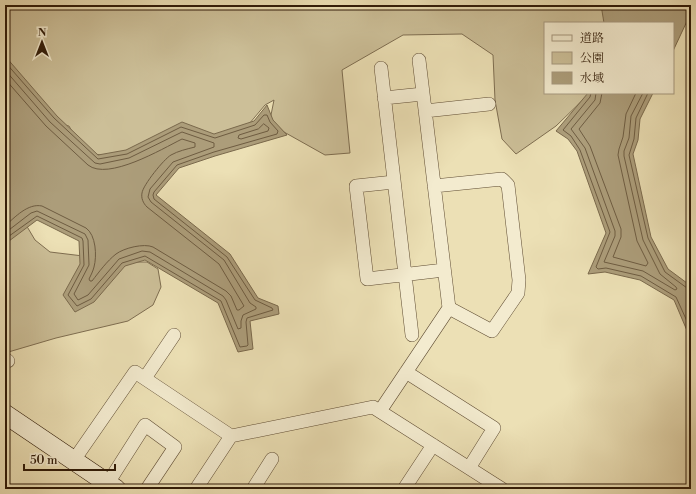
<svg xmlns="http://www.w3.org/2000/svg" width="696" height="494" font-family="'Libre Bodoni','Noto Serif JP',serif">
	<rect width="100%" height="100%" fill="#ece0b5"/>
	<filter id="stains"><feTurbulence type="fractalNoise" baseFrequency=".005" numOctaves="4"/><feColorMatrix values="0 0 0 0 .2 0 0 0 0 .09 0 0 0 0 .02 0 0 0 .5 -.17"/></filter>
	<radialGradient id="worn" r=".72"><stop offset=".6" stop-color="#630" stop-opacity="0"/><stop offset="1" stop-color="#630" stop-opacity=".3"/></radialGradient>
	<!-- green -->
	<path fill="#ccbf98" stroke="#7e6d50" d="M5,5H603L605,23H545V93H590L556,126L516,154L502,139L495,100L493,55L462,34L403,35L342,70L350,153L325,155L284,132L270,120L274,100L265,105L249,124L225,134L111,156L94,154L80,145L69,126L52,122L5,58Z
		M5,174L19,213L35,240L50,252L133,262H147L158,269L161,287L153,305L128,321L56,338L5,353Z"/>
	<!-- water -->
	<path fill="#ac9d7a" stroke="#7a694c" d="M601,5H689L688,19L673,51V23H604Z
		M5,56L57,116L98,155L126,150L182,122L214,134L254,121L267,105L273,120L287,135L215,156L179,168L156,195L230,254L258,298L278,306L279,314L250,321L253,349L238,352L218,303L145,260L125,266L94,302L75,312L63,295L80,264L79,241L37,220L5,244Z
		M588,93H653L640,119L638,140L633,154L651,237L668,269L691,286V340L674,300L640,280L605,272L588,274L606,233L577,151L568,139L556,131Z"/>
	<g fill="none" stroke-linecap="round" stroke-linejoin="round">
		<!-- shore -->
		<path stroke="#6e5c41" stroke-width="1" d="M5,62L54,118L98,159L127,154L181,127L215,138L255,125L264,115H267L270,122L278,131L277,134L214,152L177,165L154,192L153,195L154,199L227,257L255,300L272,308L273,310L247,318L246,322L248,345L247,346L240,347L221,301L145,256L122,263L91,299L77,306L68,295L84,265L83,241L82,238L37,216L5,239
			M5,70L50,122L95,163L100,164L129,158L182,132L214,143V147L173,162L150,189L148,197L151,202L224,260L250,303L256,307V309L243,315L241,321V328L238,329L226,300L223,296L150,252L142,251L119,259L88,295L78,300L74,294L89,265L88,240L85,234L37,211L31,213L5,233
			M5,79L46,126L88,165C108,181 162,149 182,139L195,143V147C187,149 178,151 171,155C164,159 143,185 142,193C141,198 143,203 147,207L219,264L244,306L239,310H237L231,296L226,291L153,247C144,243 124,248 116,254C107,261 99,272 92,281H90L89,279C91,275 93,271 94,267C97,256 96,235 86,228L42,206C28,203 15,217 5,226
			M591,93L590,97L563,130L571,136L580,150L610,232L596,267L598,269L606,268L641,276L676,297L691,330
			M596,93L595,100L571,129L585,148L615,231V236L604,262L643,271L675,290L677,289L676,287L660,274L643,240L624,156V151L629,138L631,116L643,93
			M602,93L600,103L579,129L590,146L621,229V237L613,257L646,266L648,263L637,241L618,155L619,149L623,137L626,114L636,93
			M648,93L636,118L634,139L629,155L648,238L665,272L687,288L691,289
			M264,124L269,128L268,131L241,139L238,138L239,135L258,129Z"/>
		<defs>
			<path id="street" d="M381,68L412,335
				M384,98L423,94
				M425,111L489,104
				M394,182L356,186L367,279L444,270
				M434,186L502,179L508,185L519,280L518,293L492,331L449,308
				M5,359L8,361
				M406,372L494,428L469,468
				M145,378L174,335
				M380,411L449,308L419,60
				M74,460L135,372L231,436L373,407L502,489
				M108,483L145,425L175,447L147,489
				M196,489L231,436
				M253,489L272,459
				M404,489L433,445"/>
			<path id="secondary" d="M5,414L116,489"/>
		</defs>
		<!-- street casing -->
		<use href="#street" stroke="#5f4c33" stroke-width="14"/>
		<!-- secondary casing -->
		<use href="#secondary" stroke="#301b08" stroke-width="20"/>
		<!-- street -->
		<use href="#street" stroke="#f3ebcf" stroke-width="13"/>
		<!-- secondary -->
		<use href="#secondary" stroke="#f3ebcf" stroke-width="19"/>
	</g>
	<!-- margin -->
	<rect width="696" height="494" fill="none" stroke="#ece0b5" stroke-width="20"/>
	<rect x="6" y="6" width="684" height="482" fill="none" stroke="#301b08" stroke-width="2"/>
	<rect x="10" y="10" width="676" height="474" fill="none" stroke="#301b08"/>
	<!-- legend -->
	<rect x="544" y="22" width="130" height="72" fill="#f3ebcf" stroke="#a5987f"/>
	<rect x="552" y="35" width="20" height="6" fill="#f3ebcf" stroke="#a5987f"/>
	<text x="580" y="42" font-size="12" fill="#301b08">道路</text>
	<rect x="552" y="52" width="20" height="12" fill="#ccbf98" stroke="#a5987f"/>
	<text x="580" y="62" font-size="12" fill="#301b08">公園</text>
	<rect x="552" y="72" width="20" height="12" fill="#ac9d7a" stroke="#a5987f"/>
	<text x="580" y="82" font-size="12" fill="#301b08">水域</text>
	<!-- north arrow -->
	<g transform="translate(42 42)" stroke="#f3ebcf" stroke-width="3" paint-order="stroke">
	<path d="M0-3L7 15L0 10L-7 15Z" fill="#301b08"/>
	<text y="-6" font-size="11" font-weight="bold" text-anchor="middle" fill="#301b08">N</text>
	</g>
	<!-- scale -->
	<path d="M24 464v6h91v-6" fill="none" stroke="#301b08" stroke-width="2"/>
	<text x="30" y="464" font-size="12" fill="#301b08" stroke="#f3ebcf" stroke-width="3" paint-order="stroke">50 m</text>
	<rect width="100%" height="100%" filter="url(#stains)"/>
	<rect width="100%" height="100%" fill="url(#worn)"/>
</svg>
